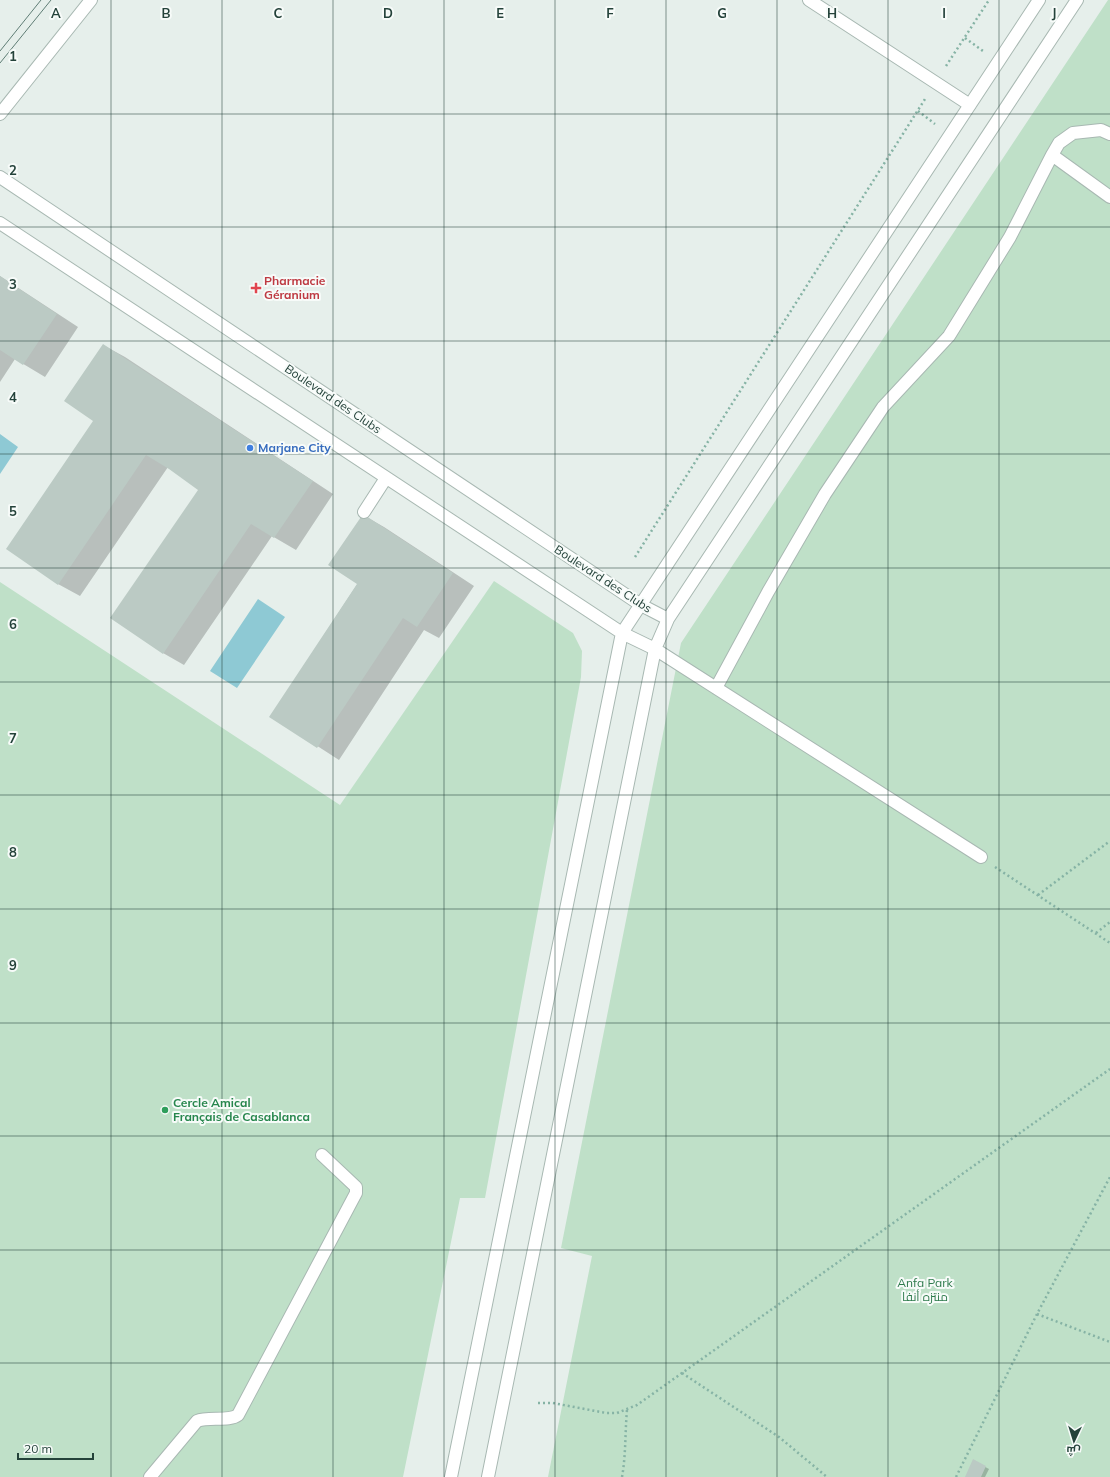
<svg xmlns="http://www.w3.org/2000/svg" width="1110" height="1477" font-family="Mulish,Cairo,sans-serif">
	<rect width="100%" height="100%" fill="#e6efeb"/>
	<!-- green -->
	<path fill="#bfe0c8" d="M1108,0H1110V1477H548L592,1256L561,1248L681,643Z
		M494,581L573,633L582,651L581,677L485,1198H460L403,1477H0V582L340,805Z"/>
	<!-- water -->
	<path fill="#8ec9d4" d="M0,434L18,447L0,474Z
		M258,599L285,617L237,688L210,671Z"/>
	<!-- shadow -->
	<path fill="#0003" d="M0,276L78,327L45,377L15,359L0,382Z
		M103,345L125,357L333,494L296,550L272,536L184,665L163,653L199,489L168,467L80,596L58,584L95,420Z
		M363,515L384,527L474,586L439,638L424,630L339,760L271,716L358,583Z
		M974,1461L989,1469L985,1477H966Z"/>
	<!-- building -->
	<path fill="#bbcac4" d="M0,276L57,314L23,365L0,350Z
		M103,344L313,481L274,538L251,524L163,654L110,618L198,490L169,469L146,455L58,585L6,549L93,421L64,401Z
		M363,514L453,573L417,627L403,618L317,748L269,717L357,584L328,565Z
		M973,1459L986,1466L981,1477H965Z"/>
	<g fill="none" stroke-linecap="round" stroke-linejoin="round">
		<defs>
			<path id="minor" d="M809,0L970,105
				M0,114L91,0
				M1052,155L1059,143L1073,133L1101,130L1110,134
				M0,177L641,605L668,619
				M0,223L622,633L655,649L981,857
				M364,512L386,478
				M716,688L768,592L825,494L883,407L949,336L1010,237L1052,155L1110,197
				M150,1477L197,1421C208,1416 229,1422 238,1415L356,1193V1187L322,1155
				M451,1477L622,633L1039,0
				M488,1477L655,649L668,619L1077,0"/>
		</defs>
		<!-- minor casing -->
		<use href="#minor" stroke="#a8b8b2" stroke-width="14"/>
		<!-- path -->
		<path stroke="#86b3a5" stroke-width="2.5" stroke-dasharray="2 3" stroke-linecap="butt" d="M965,38L983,51
			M946,66L989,0
			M918,111L935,124
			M635,557L925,99
			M995,867L1110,943
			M1038,895L1110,841
			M1096,933L1110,922
			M1037,1314L1110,1342
			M682,1373L779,1437L827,1477
			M538,1403H553L606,1413H617L637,1405L1110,1069
			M622,1477C626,1455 625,1432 627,1410
			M956,1477L1037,1314L1110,1177"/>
		<!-- minor -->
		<use href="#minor" stroke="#fff" stroke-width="12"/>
		<!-- tram -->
		<path stroke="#5f7d75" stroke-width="1" d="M0,51L41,0
			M0,63L51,0"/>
	</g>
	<!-- grid -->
	<path fill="none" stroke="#24423a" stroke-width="1" stroke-opacity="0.55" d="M111,0V1477M222,0V1477M333,0V1477M444,0V1477M555,0V1477M666,0V1477M777,0V1477M888,0V1477M999,0V1477M0,114H1110M0,227H1110M0,341H1110M0,454H1110M0,568H1110M0,682H1110M0,795H1110M0,909H1110M0,1023H1110M0,1136H1110M0,1250H1110M0,1363H1110"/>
	<!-- markers -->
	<path fill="#e0444e" stroke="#f7fbf9" stroke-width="1.5" d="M254 282h4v4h4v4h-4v4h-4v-4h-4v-4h4z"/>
	<circle fill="#3f7fe0" stroke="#f7fbf9" stroke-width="1.5" cx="250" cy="448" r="4"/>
	<circle fill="#2e9e5b" stroke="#f7fbf9" stroke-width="1.5" cx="165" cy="1110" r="4"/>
	<g text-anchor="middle" stroke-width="4" stroke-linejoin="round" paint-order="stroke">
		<!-- health labels -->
		<g font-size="12" font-weight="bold" fill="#be3a42" stroke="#f7fbf9" text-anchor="start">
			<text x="264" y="285">Pharmacie<tspan x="264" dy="14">Géranium</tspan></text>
		</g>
		<!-- street labels -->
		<g font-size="12" fill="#24423a" stroke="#f7fbf9">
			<text transform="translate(333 399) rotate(34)" y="4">Boulevard des Clubs</text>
			<text transform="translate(603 579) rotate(33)" y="4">Boulevard des Clubs</text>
		</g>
		<!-- shop labels -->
		<g font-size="12" font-weight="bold" fill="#366cbe" stroke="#f7fbf9" text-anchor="start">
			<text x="258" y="452">Marjane City</text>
		</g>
		<!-- leisure labels -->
		<g font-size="12" font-weight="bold" fill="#27864d" stroke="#f7fbf9" text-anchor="start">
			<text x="173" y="1107">Cercle Amical<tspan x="173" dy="14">Français de Casablanca</tspan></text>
		</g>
		<!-- park labels -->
		<g font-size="12" fill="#2d7a4b" stroke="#f7fbf9">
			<text x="925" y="1287">Anfa Park<tspan x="925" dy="14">منتزه أنفا</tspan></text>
		</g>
	</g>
	<g font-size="13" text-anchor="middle" font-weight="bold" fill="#24423a" stroke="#f7fbf9" stroke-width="4" stroke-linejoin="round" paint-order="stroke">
		<text x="56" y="18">A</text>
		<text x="166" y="18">B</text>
		<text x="278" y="18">C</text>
		<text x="388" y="18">D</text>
		<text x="500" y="18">E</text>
		<text x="610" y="18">F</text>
		<text x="722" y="18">G</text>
		<text x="832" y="18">H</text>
		<text x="944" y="18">I</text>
		<text x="1054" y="18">J</text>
		<text x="13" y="61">1</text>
		<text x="13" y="175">2</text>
		<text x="13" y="289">3</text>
		<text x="13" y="402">4</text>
		<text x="13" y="516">5</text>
		<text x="13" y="629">6</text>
		<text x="13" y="743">7</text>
		<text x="13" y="857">8</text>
		<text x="13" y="970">9</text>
	</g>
	<!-- north arrow -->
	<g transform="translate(1074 1441) rotate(184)" stroke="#f7fbf9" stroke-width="3" paint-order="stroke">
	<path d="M0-3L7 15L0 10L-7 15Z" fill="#24423a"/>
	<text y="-6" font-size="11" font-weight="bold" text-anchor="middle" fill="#24423a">ش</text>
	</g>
	<!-- scale -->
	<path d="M18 1453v6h75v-6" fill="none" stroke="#24423a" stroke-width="2"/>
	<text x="24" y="1453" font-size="12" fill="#24423a" stroke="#f7fbf9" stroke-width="3" paint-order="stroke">20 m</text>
</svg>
